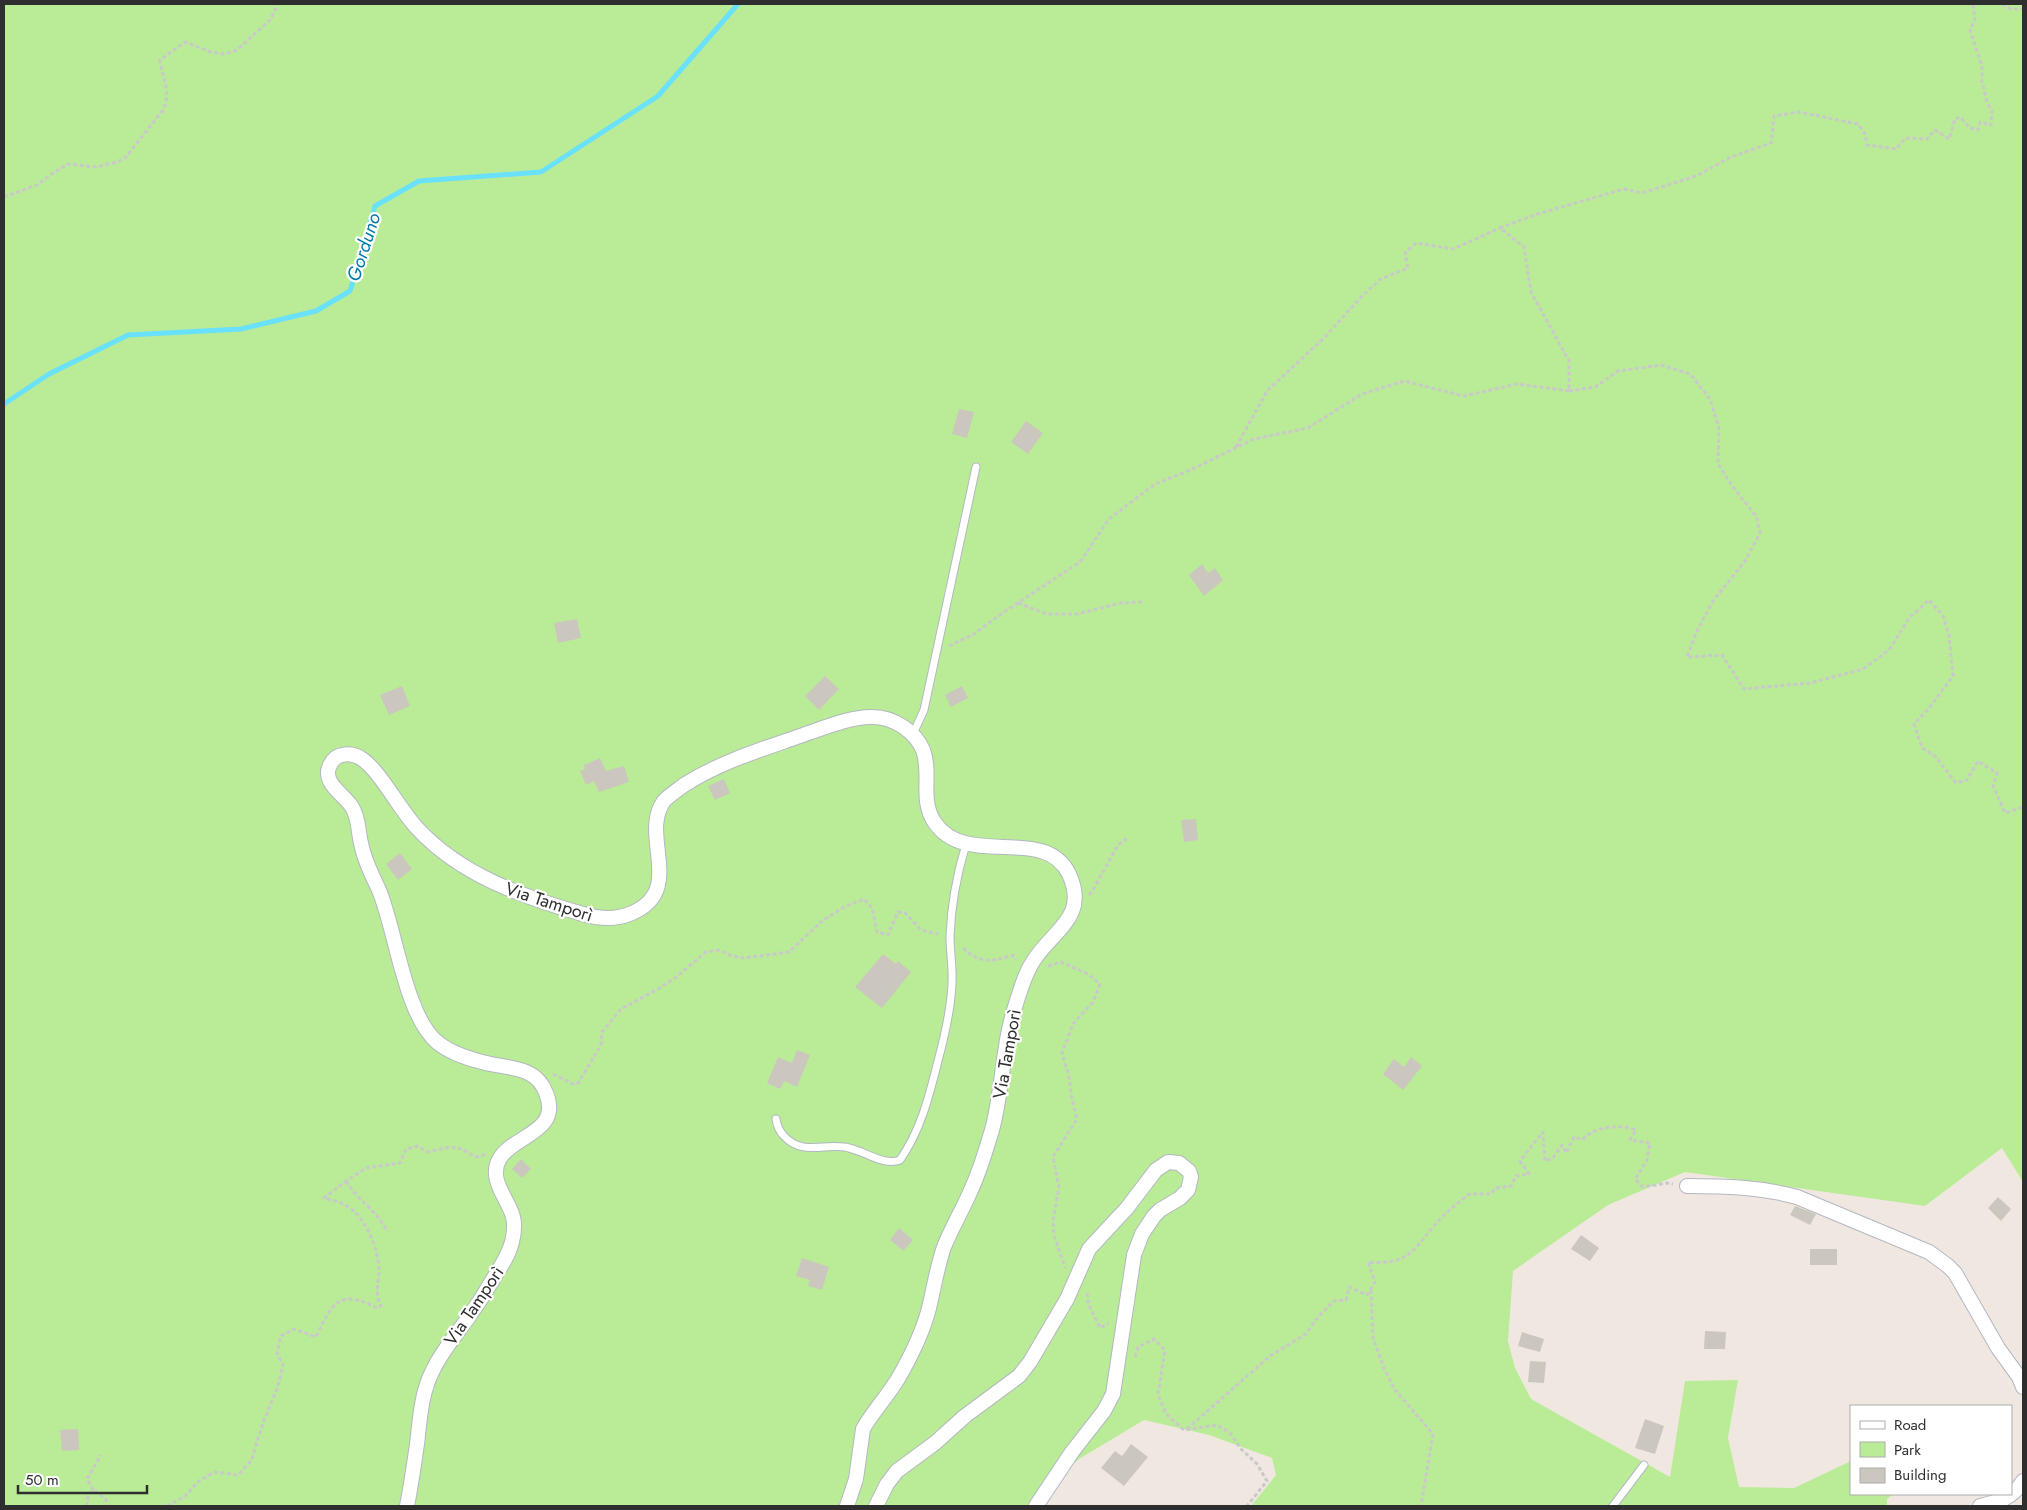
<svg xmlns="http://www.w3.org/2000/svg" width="2027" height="1510" font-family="Jost,sans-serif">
	<rect width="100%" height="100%" fill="#f0e8e0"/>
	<!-- green -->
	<path fill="#baec97" d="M4,4H2023V1182L2002,1148L1925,1206L1685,1172L1608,1205L1513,1271L1508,1341L1515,1368L1531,1399L1670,1477L1685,1381L1738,1380L1728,1438L1739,1487L1794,1488L1851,1461V1494H1893L1887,1499V1506H1251L1276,1475L1272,1458L1209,1435L1144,1420L1079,1459L1026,1506H4Z"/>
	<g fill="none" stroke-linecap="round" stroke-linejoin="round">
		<!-- stream -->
		<path stroke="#69e0fc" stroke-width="5" d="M4,404L49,374L128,335L241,329L316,311L350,291L375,206L419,181L541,172L658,96L738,4"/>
	</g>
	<!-- building -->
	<path fill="#cbc6be" d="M959,409L974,412L967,438L952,434Z
		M1026,421L1043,433L1028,454L1011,442Z
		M1202,564L1208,573L1215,568L1223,580L1204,596L1189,575Z
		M577,619L581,638L558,643L554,623Z
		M825,676L839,689L819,710L805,696Z
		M402,686L410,706L389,715L380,695Z
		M962,686L968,698L951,707L945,695Z
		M600,758L606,771L624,766L629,782L599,792L594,781L586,785L580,771L585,769L584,765Z
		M724,779L730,793L715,800L708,786Z
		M1196,819L1198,840L1184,842L1181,820Z
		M400,853L412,869L398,880L386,864Z
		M883,954L896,964L898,961L911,972L882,1008L855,987Z
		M797,1050L810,1055L797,1087L784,1081L780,1089L767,1083L778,1057L792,1063Z
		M1411,1057L1422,1066L1403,1090L1383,1074L1394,1059L1404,1067Z
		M521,1159L531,1169L522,1178L512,1169Z
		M1998,1197L2011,1209L2001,1221L1988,1208Z
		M1795,1206L1816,1214L1810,1225L1790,1215Z
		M899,1228L913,1240L903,1251L890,1240Z
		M1581,1235L1599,1248L1590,1261L1571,1249Z
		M1810,1249H1837V1265H1810Z
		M802,1258L829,1267L822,1290L808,1286L810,1280L796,1276Z
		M1705,1331L1726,1332L1725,1349H1704Z
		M1522,1332L1544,1339L1540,1352L1518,1346Z
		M1530,1361L1546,1362L1544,1383L1528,1382Z
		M1645,1419L1664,1426L1655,1454L1635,1448Z
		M78,1429L79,1450L62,1451L60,1430Z
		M1131,1444L1148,1457L1124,1486L1101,1468L1115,1451L1122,1456Z"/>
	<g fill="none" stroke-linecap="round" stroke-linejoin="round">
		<defs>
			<path id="lane" d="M913,734L924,710L976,467
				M776,1119C777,1126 779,1131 784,1136C803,1157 826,1142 849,1148C867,1152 883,1166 900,1160C921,1130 929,1096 938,1061C945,1035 951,1010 952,983C953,968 950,952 950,937C951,905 957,874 966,844
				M1613,1506L1644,1465"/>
			<path id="street" d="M1687,1186C1724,1186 1761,1187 1797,1197L1929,1252L1948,1266L1955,1273L1998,1348L2019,1377L2023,1387
				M407,1506C411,1486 414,1465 417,1444C420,1419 421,1393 433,1370C442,1351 456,1335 468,1318C478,1304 487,1290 495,1276C502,1265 509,1254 512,1242C514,1234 515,1225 513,1217C508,1198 487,1179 500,1158C514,1135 562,1132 546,1093C536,1065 507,1069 482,1062C466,1058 449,1052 437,1042C405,1015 396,931 379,890C372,875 364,860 361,843C358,831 359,818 352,807C344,794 321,783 330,765C336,752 352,752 362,759C380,771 400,810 417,828C460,875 523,897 583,914C599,919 616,920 632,913C686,890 639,835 664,801C668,796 679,789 684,785C720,762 760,750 800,736C821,729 851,716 873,717C893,717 915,731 923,750C932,774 919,800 935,823C967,869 1045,824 1069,874C1089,917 1053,930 1034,960C1025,973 1020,991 1015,1007C1002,1047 1003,1090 992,1130C986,1150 980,1171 971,1190C963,1209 952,1227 944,1247C937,1267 934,1288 929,1308C923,1332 911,1356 899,1377C888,1396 873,1411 863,1429L856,1479L847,1506
				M876,1506L887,1484L897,1471L935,1443L965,1416L1019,1376L1030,1362L1067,1299L1089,1249L1127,1208L1156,1170L1168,1162L1179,1163L1189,1171L1191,1177L1188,1190L1180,1198L1160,1210L1154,1216L1142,1234L1134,1255L1113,1394L1104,1411L1072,1452L1036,1506
				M1980,1506C1998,1502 2013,1498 2023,1481"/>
		</defs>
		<!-- lane casing -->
		<use href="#lane" stroke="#b3b7c3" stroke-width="9"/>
		<!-- street casing -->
		<use href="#street" stroke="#b3b7c3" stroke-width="16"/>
		<!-- path -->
		<path stroke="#c9c9c9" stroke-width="3" stroke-dasharray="4 2.5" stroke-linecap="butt" d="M2002,4L2011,9H2023
			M4,197L37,185L53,173L68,164L96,167L117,162L126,157L163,110C172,90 162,80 160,60L185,42L211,52L224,54L237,50L270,20L278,4
			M1569,391L1595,387L1618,371L1661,365L1690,374L1710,399L1719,428L1718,464L1733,487L1756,516L1760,533L1745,561L1713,601L1697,631L1687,657L1722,655L1744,689L1810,683L1863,669L1889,650L1909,618L1929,600L1943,616L1949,635L1953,676L1930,707L1914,724L1922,748L1935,756L1956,783L1967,780L1978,761L1997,773L1993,786L2005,813L2023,807
			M1236,447L1267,391L1325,337L1362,296L1381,279L1408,268L1405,253L1416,243L1453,249L1500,228
			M1018,603L1047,614H1077L1121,603L1143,602
			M949,646L974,634L1001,614L1080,562L1109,519L1155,484L1188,471L1254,439L1308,428L1362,394L1404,381L1464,396L1517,384L1569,391V361L1531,292L1524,247L1500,228L1534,215L1624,189L1642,193L1696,176L1731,157L1771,143L1774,116L1799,112L1858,124L1865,134L1867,145L1896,149L1906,138L1927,139L1935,130L1949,139L1955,119L1960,117L1970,128L1978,130L1980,122L1991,125L1992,111L1987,102L1982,82V66L1970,30L1975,19L1973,4
			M1089,895L1093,890L1118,845L1129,837
			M963,948C980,964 992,962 1013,955L1016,960
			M1048,966L1061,962L1088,974L1100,984L1093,1002L1073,1024L1062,1053L1069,1076L1071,1094L1077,1119L1053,1157L1059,1187L1053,1221L1054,1235L1065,1268
			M553,1074L573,1084L578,1083L601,1045L602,1032L621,1009L658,989L675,978L706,952L719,950L732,956L744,958L789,952L822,921L844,907L864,899L872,908L877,932L888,935L898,912L905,913L921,930L938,934
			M346,1181C357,1200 378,1211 387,1232
			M1371,1290L1373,1338L1384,1368L1395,1390L1433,1434L1421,1506
			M1087,1293L1088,1303L1100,1328L1109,1323
			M1135,1357L1138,1347L1154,1339L1165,1350L1158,1395L1166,1414L1184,1430L1217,1425L1230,1433L1241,1449L1257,1464L1267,1481L1247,1506
			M1187,1429L1270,1356L1306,1334L1317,1318L1334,1301L1346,1300L1349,1287L1367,1295L1375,1282L1368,1262C1413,1266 1415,1245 1442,1217C1450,1209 1460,1202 1469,1194H1491L1495,1188L1511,1186L1516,1176L1529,1174L1520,1161L1543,1132L1545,1161L1553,1158L1562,1145L1566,1153L1574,1137L1582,1140C1595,1126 1619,1124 1636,1130L1630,1140L1650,1143L1647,1160L1635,1179L1643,1187L1667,1183L1673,1184
			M93,1490L87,1479L101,1455
			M87,1506L88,1496L93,1490L106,1499L107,1506
			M167,1506L184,1497L199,1481L214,1472L238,1475L251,1461L263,1423L278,1386L283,1365L277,1353L281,1336L294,1329L316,1337C332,1303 339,1288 377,1308L381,1306C374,1294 379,1282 379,1269C378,1247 364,1213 343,1204C337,1201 330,1200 324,1198L346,1181L366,1168L400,1163L406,1149L417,1146L428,1152C450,1147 456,1143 475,1157L481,1156L485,1154"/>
		<!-- lane -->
		<use href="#lane" stroke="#fff" stroke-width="7"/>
		<!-- street -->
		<use href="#street" stroke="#fff" stroke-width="14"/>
	</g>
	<g text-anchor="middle" stroke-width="4.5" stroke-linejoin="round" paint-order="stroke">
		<!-- street labels -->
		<g font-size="18" fill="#2e2e2e" stroke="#fff">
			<text transform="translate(549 902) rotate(18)" y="6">Via Tamporì</text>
			<text transform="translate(1007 1054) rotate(-80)" y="6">Via Tamporì</text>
			<text transform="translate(474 1306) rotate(-56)" y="6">Via Tamporì</text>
		</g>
		<!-- water labels -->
		<g font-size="19" font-style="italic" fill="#017aa8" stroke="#fff">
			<text transform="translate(363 247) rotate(-72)" y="7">Gorduno</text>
		</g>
	</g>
	<!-- border -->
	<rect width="2027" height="1510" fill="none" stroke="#2e2e2e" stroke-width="10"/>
	<!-- legend -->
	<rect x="1850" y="1405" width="162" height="90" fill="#ffffff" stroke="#ababab"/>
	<rect x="1860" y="1421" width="25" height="8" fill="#ffffff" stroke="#ababab"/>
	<text x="1894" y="1430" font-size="15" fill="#2e2e2e">Road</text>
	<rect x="1860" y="1442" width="25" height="15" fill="#baec97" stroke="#ababab"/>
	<text x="1894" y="1455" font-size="15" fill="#2e2e2e">Park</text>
	<rect x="1860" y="1468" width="25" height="15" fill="#cbc6be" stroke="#ababab"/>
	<text x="1894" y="1480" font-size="15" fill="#2e2e2e">Building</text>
	<!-- scale -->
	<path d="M18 1485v8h129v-8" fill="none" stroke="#2e2e2e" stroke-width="2.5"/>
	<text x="25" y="1485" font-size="15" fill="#2e2e2e" stroke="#ffffff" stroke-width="4" paint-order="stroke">50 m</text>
</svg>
